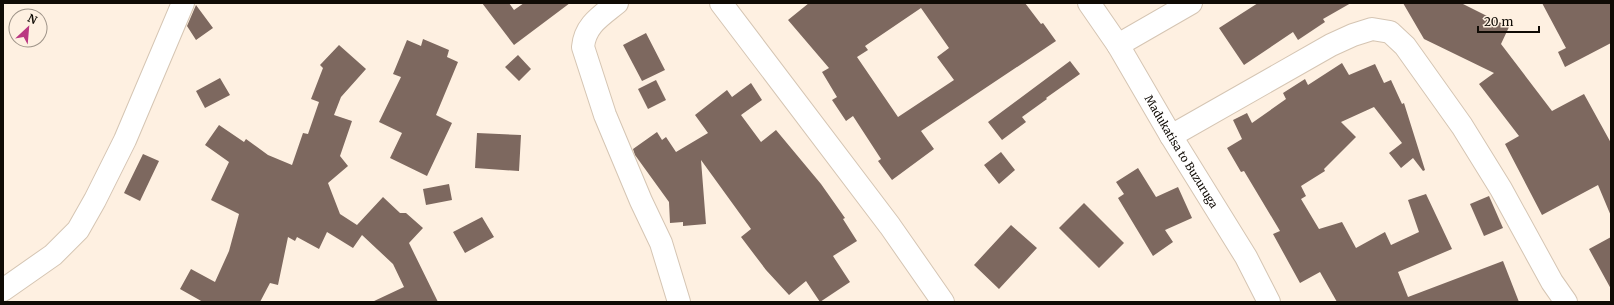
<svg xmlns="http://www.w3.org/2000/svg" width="1614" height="305" font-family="Merriweather,serif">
	<rect width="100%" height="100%" fill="#fef0e1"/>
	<!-- building -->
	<path fill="#7d685f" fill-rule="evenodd" d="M482,3H509L514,10L524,3H570L514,45Z
		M809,3H1025L1041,24L1043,23L1056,41L921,131L934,149L892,180L878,161L881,159L853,116L846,121L832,100L837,97L822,72L829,68L788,20ZM921,8L949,48L937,57L954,80L898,117L857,57L868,50L865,46Z
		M1258,3H1351L1323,19L1325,22L1298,40L1293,32L1244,65L1219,28Z
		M1403,3H1461L1509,27L1501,44L1552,111L1584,94L1611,143V216L1598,185L1542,215L1505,144L1519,136L1479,84L1494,73L1424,39Z
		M1542,3H1611V43L1565,67L1558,52L1566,48Z
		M196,5L213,28L196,40L187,26Z
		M646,33L665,70L642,81L623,45Z
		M423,39L449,50L447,57L458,62L436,115L452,123L427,176L390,158L402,133L379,122L401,77L393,74L407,40L421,46Z
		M339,45L366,69L341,97L334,115L352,121L340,156L348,166L328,183L340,214L357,225L383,197L400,213H406L423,228L409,243L438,302H372L404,287L393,264L362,235L353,248L327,232L319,249L297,237L295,241L288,237L278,285L270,283L260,302H203L180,289L191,269L215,282L229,251L239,214L211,200L229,162L205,145L219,125L244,142L246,139L268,155L292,165L303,133L308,134L319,102L311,99L323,68L320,65Z
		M518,55L531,69L519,81L505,67Z
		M1070,61L1080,74L1046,98L1047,99L1022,117L1026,122L1002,140L988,122Z
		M1342,63L1349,75L1375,64L1384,83L1391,80L1402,104L1404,103L1425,170L1423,171L1413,158L1401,168L1389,153L1402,143L1374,107L1341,122L1356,137L1324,169L1325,171L1301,186L1306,196L1301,199L1319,229L1342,222L1356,248L1385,232L1391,245L1419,232L1408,200L1426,194L1452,249L1398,272L1408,297L1503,261L1519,302H1337L1320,272L1300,283L1273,234L1280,231L1244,171L1241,172L1227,148L1242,139L1233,120L1247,113L1252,123L1286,99L1283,93L1305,79L1308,85Z
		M220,78L230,95L205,108L196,91Z
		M656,80L666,100L648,109L638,89Z
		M751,83L762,100L741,115L761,142L776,130L821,184L845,218L843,219L857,241L833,256L850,282L820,302L806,281L789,295L766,270L741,237L751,229L701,160L706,224L683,226V222L670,223L669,202L635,155L633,149L657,132L662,140L666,137L676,152L708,133L695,115L727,90L732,97Z
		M477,133L521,135L519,171L475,168Z
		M1001,152L1015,170L999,184L984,165Z
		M143,154L159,161L140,201L124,193Z
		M1138,168L1156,197L1178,187L1192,218L1165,230L1173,242L1153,256L1118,198L1124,194L1116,182Z
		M449,184L452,200L426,205L423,189Z
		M1489,196L1503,228L1484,236L1470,204Z
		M1084,203L1124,243L1099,268L1059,228Z
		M482,217L494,237L465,253L453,232Z
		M1011,225L1037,248L999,289L974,265Z
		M1611,237V289L1589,249Z"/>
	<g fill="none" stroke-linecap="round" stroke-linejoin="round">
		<defs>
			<path id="minor" d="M617,3C601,16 585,25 583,47L605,115L641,201L661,243L679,302
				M721,3L890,226L943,302
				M1118,45L1191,3
				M1171,136L1331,45L1353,35L1372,29L1390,32L1405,46L1462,126L1501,189L1552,282L1566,302
				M3,290L53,255L78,230L95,200L125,140L183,3"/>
			<g id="major">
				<path id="s1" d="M1089,3L1118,45L1171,136L1246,257L1269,302"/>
			</g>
		</defs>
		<!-- minor casing -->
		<use href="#minor" stroke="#d5c5b3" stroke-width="24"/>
		<!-- major casing -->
		<use href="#major" stroke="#d5c5b3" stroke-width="24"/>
		<!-- minor -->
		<use href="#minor" stroke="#fff" stroke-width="22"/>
		<!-- major -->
		<use href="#major" stroke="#fff" stroke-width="22"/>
	</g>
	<g text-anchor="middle" stroke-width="3" stroke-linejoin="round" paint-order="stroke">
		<!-- street labels -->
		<g font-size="11" fill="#100b05" stroke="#fef0e1">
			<text dy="4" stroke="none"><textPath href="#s1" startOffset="175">Madukatisa to Buzuruga</textPath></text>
		</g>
	</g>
	<!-- border -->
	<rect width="1614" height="305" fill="none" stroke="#100b05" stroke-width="8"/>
	<!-- north arrow -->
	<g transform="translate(28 28) rotate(26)"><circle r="19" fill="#fef0e1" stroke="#9f9489"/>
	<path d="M0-3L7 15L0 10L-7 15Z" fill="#ba3882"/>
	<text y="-6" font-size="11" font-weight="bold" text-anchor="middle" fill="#100b05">N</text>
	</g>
	<!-- scale -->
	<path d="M1478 26v6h61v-6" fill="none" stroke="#100b05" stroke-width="2"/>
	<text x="1484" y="26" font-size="12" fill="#100b05" stroke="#fef0e1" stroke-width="3" paint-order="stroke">20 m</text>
</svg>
